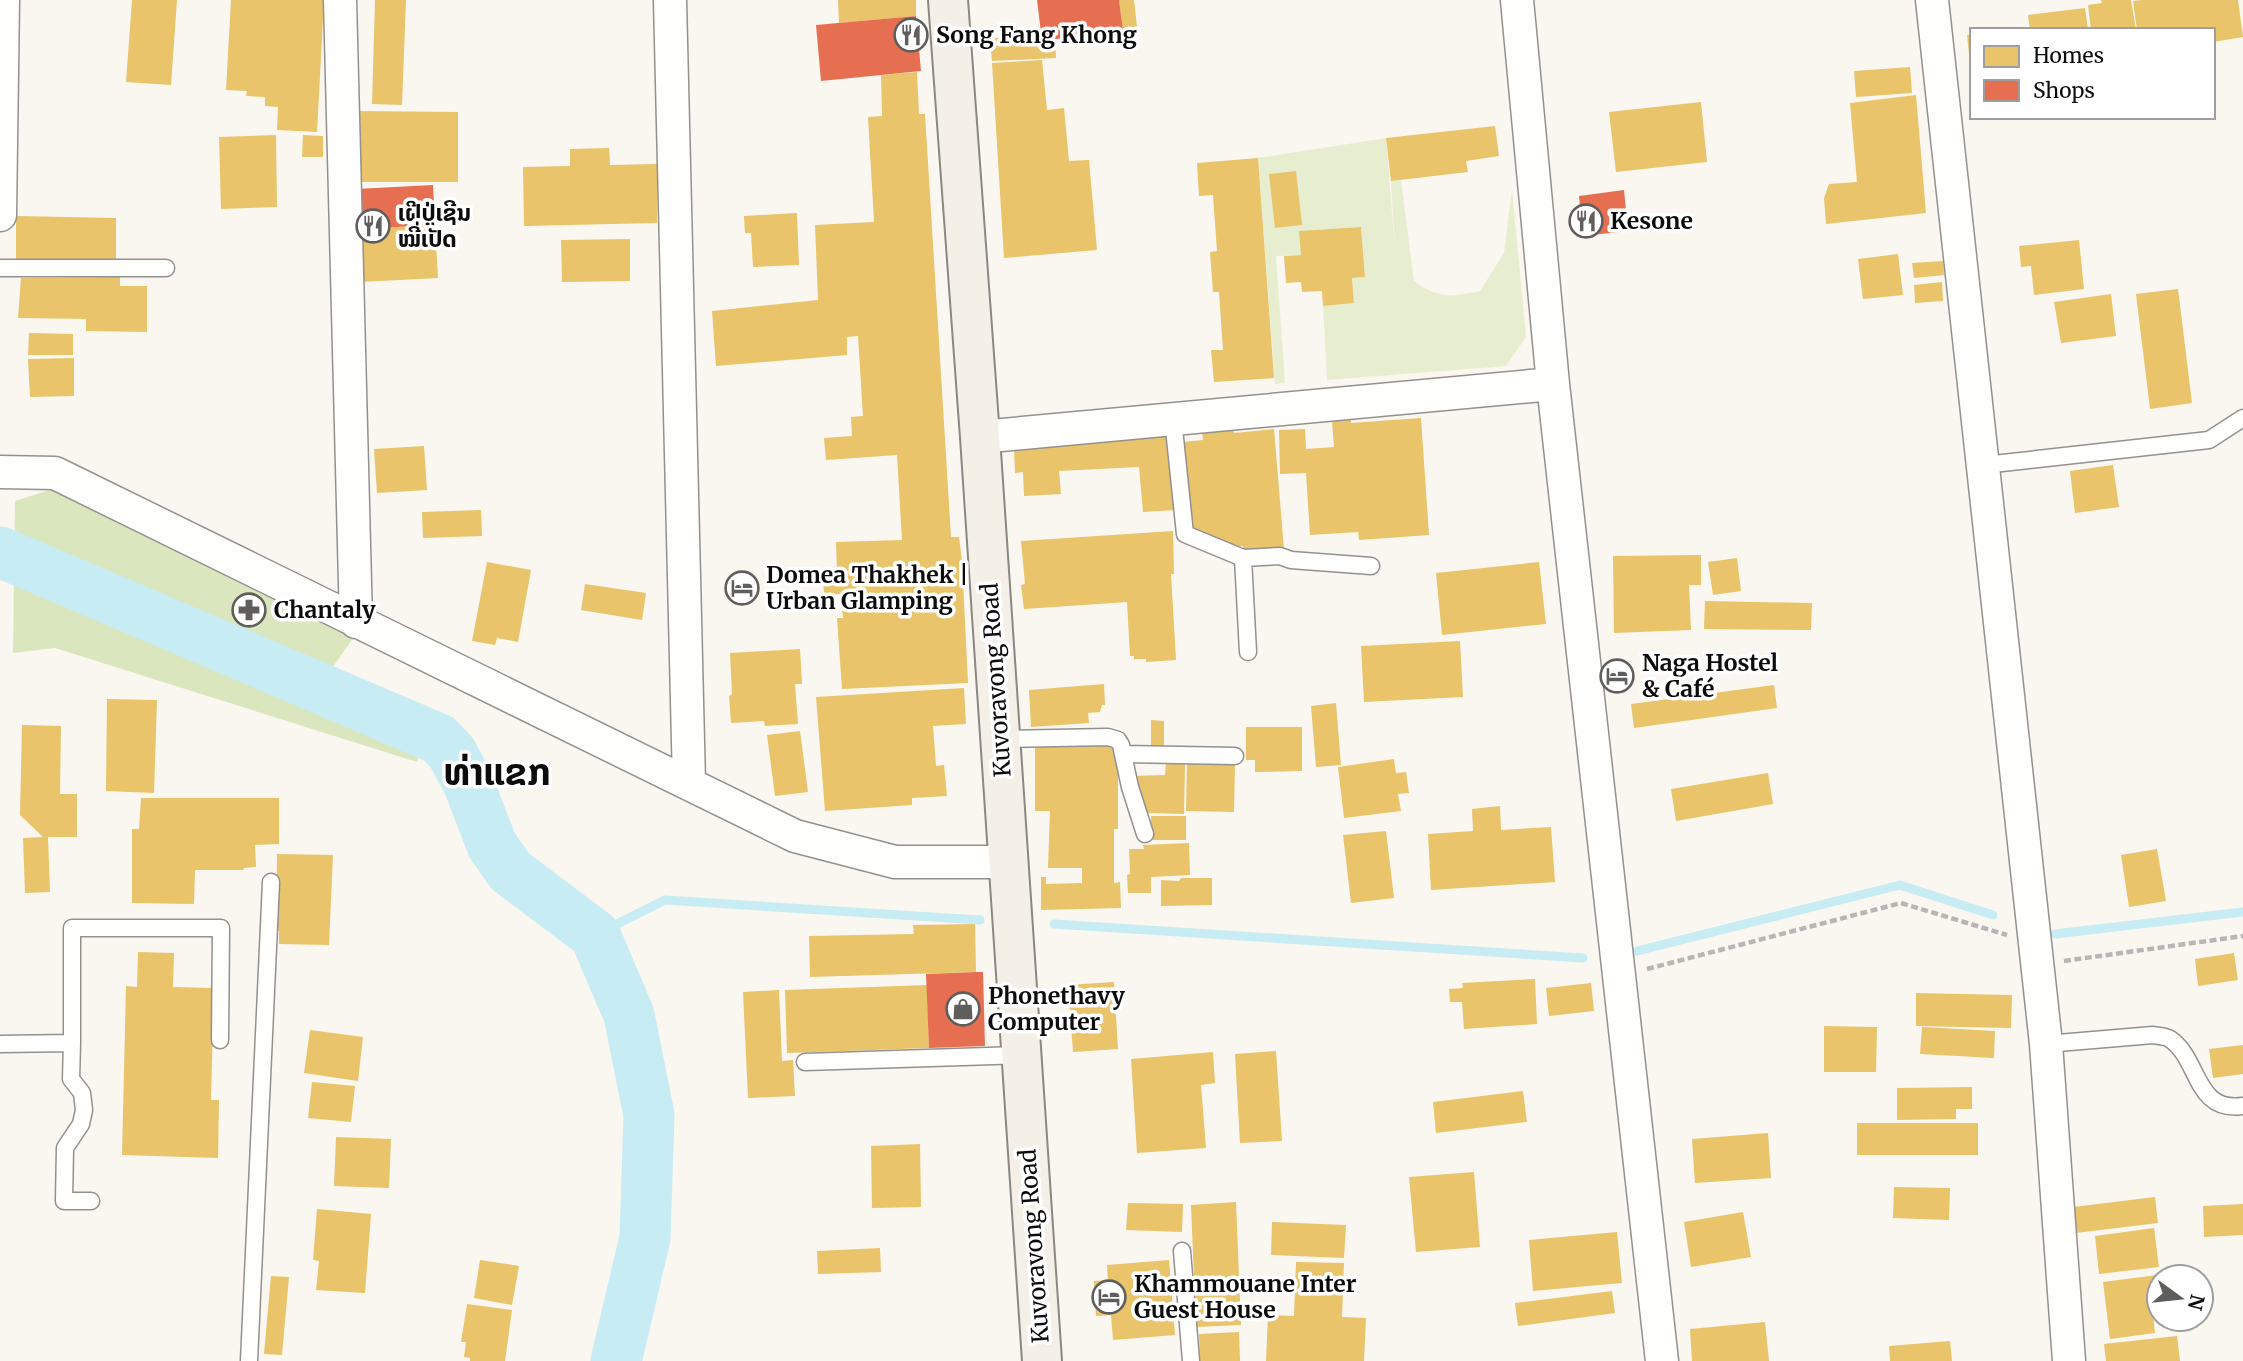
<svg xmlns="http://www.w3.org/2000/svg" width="2243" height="1361" font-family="Merriweather,'Noto Sans Lao',serif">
	<rect width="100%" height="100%" fill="#faf6f0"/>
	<!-- green -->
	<path fill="#e7eed0" d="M1386,138L1395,251L1391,181L1401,180L1414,281C1439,299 1451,297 1480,291L1504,253L1512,189L1526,337L1506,366L1327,380L1323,306L1354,303L1352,278L1365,277L1361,227L1300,231L1301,255L1276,256L1285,383L1275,384L1258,158Z"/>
	<!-- forest -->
	<path fill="#dae6be" d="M56,488L354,637L327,675L249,637L191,647L423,742L417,762L55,648L13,653L15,501Z"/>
	<!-- homes -->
	<path fill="#e9c46a" d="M132,0H177L171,85L126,82Z
		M231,0H324L317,132L277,130L278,107L265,106V97L246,96L247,91L226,90Z
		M375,0H406L402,105L372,104Z
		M838,0H916V16L839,23Z
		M1119,0H1134L1137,27L1123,30Z
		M2101,0H2131L2136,30H2091L2088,5L2102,3Z
		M2142,0H2238L2243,37L2213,42V30H2137L2133,1Z
		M2085,8L2088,30H2030L2028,15Z
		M1041,33L1042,41L1055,39L1056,58L992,61L990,39Z
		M1967,35H1972V63H1970Z
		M1042,60L1047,110L1064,108L1069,161L1089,160L1097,250L1004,258L992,63Z
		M1910,67L1912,93L1856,97L1854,71Z
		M917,72L919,114H925L951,537H959L962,561L968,683L842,689L837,618H843L841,594L824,595L823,573L837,572L836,542L902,540L897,455L826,460L824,438L852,436L851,417L863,416L858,336L847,337V355L716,366L712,311L818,300L815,225L874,222L868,117L882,116L881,75Z
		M1916,95L1926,213L1826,224L1824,198L1829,184L1857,182L1850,103Z
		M1701,102L1707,162L1616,172L1609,112Z
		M356,111L458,112V182H356Z
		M1495,126L1499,156L1466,161L1468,172L1391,181L1386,138Z
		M276,135L277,207L221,209L219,137Z
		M303,135L323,136V157H302Z
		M609,148L610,165L657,164V223L524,226L523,167L570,166V149Z
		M1258,158L1274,378L1214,382L1211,350H1223L1219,292H1213L1210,252L1217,251L1213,195L1199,196L1197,163Z
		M1296,171L1302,225L1275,228L1269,174Z
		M797,213L799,265L753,267L751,233H745L744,216Z
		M16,216L116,218V262H16Z
		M435,225L438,278L360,282L358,229Z
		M1361,227L1365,277L1352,278L1354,303L1323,306L1322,291L1302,292L1301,282L1286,283L1284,256L1301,255L1299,231Z
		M630,239V281L562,282L561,240Z
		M2079,240L2084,289L2034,295L2031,266L2021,267L2019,246Z
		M1898,254L1903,295L1863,299L1858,259Z
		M1943,261L1944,275L1914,278L1912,263Z
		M120,277V286H147V332L86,331V319L18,318L21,278Z
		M1942,282L1943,301L1915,303L1914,285Z
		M2178,289L2192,403L2150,409L2136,294Z
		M2111,294L2116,336L2061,343L2054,302Z
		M29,333L73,334V355H28Z
		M74,358V396L30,397L28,359Z
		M1421,418L1429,535L1359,540L1358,532L1310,535L1306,473L1280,474L1279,430L1305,429L1306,449L1334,447L1332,421L1351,420V423Z
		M1233,427L1234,433L1274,429L1284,549L1244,552L1243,546L1226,547L1191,532L1182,442L1203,440L1202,430Z
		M1169,435L1176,510L1143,512L1139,467L1059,471L1061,494L1024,496L1023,472L1015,473L1014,448Z
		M424,446L427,490L377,493L374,449Z
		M2113,465L2119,507L2075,513L2070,471Z
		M481,510L482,536L423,538L422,512Z
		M1173,531L1174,574H1171L1176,660L1146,662V659H1134V656H1130L1127,602L1024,609L1021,585L1025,584L1021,541Z
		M1701,555V585H1689L1691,630L1614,633L1613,556Z
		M1737,558L1741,591L1713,595L1708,562Z
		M487,562L531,570L518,642L497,638L495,645L472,641Z
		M1539,562L1546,624L1442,635L1436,573Z
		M585,584L646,593L642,620L581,610Z
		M1705,601L1812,603L1811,630L1704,629Z
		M1460,641L1463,697L1364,702L1361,646Z
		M800,649L802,684H795L798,724L765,726L764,721L731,723L729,696L732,694L730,653Z
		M1104,684L1105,705H1102L1100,712L1088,713L1089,723L1031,727L1029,690Z
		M1774,685L1777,708L1634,728L1631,704Z
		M964,688L966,724L933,726L936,766L944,765L947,796L912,798V805L825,811L816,697Z
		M107,699L157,700L154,793L106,791Z
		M1336,703L1341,765L1316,767L1311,706Z
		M1151,720L1164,721V748H1151Z
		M22,725L61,726L60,794H77V837H48L50,892L25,893L23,838L43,837L20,815Z
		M1246,727H1302V771L1255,772V760H1246Z
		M800,731L808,792L775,796L767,735Z
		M1109,743L1118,752V829H1114V883L1120,882L1121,908L1041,910V877H1046V884L1082,883V868H1048L1050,811H1035V745Z
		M1394,759L1396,773L1406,772L1409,793L1398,794L1401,811L1344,818L1338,767Z
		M1166,763L1185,764L1184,814L1147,813L1132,776L1165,775Z
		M1187,764H1235L1234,812L1186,811Z
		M1768,773L1773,804L1676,821L1671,789Z
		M141,798H279V844L255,845L256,867L244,868L243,870H195L194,904L132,903V829H139Z
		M1500,806L1501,830L1551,827L1555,882L1431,890L1428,834L1473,831L1472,809Z
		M1151,816H1186V840H1151Z
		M1386,831L1394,898L1351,903L1343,835Z
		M1189,843L1190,875L1151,877V893H1128L1127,875L1130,874L1129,849H1144L1143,845Z
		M2157,849L2166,901L2129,907L2121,855Z
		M277,854L333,855L329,945L279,944V931H276Z
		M1181,878H1212V905L1161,906V880L1179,881Z
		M975,924L976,972L810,977L809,936L914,934L913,925Z
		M138,952L174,953L173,987L214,988L211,1100H219L218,1158L122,1155L126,986L137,987Z
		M2234,953L2238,980L2198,986L2195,959Z
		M1535,979L1537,1024L1464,1029L1462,1002H1450L1449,989L1463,988L1462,983Z
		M1114,982L1118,1049L1073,1052L1068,985Z
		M1591,983L1594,1011L1549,1016L1546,988Z
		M927,985L929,1048L787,1053L785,990Z
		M779,990L782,1061L793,1060L795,1096L748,1098L743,992Z
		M1916,993L2012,995L2011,1028L1916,1026Z
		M1824,1026L1877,1027L1876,1072H1824Z
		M1922,1027L1995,1031L1994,1058L1920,1054Z
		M310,1030L363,1037L358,1081L304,1073Z
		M2243,1045V1074L2213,1078L2209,1049Z
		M1276,1051L1282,1141L1240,1143L1235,1054Z
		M1213,1052L1215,1083L1201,1085L1206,1148L1137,1153L1131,1059Z
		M312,1082L355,1086L351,1122L308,1118Z
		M1972,1087V1109H1956V1119L1897,1120V1088Z
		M1523,1091L1527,1122L1436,1133L1433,1102Z
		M1857,1123H1978V1155H1857Z
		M1768,1133L1771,1178L1695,1183L1692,1139Z
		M336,1137L391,1139L389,1188L334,1186Z
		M920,1144L921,1207L872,1208L871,1146Z
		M1474,1172L1480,1247L1416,1252L1409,1177Z
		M1894,1187L1950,1188L1949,1220L1893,1218Z
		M2155,1197L2158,1223L2076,1233L2073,1207Z
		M1236,1202L1241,1325L1196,1327L1191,1205Z
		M1128,1203L1183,1204L1182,1232L1126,1230Z
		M2243,1204V1235L2204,1237L2203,1206Z
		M317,1209L371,1214L365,1293L316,1290L319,1261L313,1260Z
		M1743,1212L1751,1257L1691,1267L1684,1222Z
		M1272,1222L1346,1225L1344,1258L1271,1255Z
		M2154,1228L2159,1267L2099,1274L2095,1236Z
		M1617,1232L1622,1283L1533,1291L1529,1240Z
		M880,1248L881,1272L818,1274L817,1251Z
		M480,1260L519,1266L512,1305L474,1298Z
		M1169,1260L1175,1335L1113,1340L1111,1315L1096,1316L1094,1281L1108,1280L1107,1265Z
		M1296,1262L1344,1263L1342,1317L1366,1318L1364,1361H1266L1268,1315L1294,1316Z
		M2188,1271L2189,1277H2159V1305H2152L2155,1333L2110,1339L2103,1282Z
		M271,1276L289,1277L282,1355L264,1354Z
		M1612,1291L1615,1313L1518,1326L1515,1303Z
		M467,1304L512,1310L505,1361H470V1358L464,1357L466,1342H461Z
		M1765,1322L1769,1361H1692L1690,1329Z
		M1239,1332L1240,1361H1200L1199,1334Z
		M2177,1336L2180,1361H2106L2104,1344Z
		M1950,1341L1952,1361H1890L1889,1346Z"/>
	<!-- shops -->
	<path fill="#e76f51" d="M1037,0H1119L1123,30L1042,41Z
		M916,16L921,71L821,81L816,25Z
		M433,185L435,225L358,229L356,189Z
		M1624,190L1628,231L1583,236L1579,196Z
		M976,972H983L985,1046L929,1048L926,974Z"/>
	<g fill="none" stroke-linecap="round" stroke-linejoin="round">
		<!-- stream -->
		<path stroke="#c7ecf3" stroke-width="9" d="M1054,924L1583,958
			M2055,934L2243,912
			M595,935L665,900L980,920
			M1637,951L1900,885L1993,915"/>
		<!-- river -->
		<path stroke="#c7ecf3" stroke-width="51" d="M0,552L439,739L452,753L469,785L492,845L510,871L595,935L629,1015L649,1115L645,1238L616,1361"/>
		<defs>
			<path id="lane" d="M0,268H166
				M1173,419L1185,534L1243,558L1248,652
				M1984,465L2209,440L2243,418
				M1243,558L1280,556L1291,560L1371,566
				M1000,739L1108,737L1118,740L1121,745L1130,787L1145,834
				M1124,754L1235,756
				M72,1043V928H221L220,1040
				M0,1044L72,1043L71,1079L82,1093L84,1110L81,1124L65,1148L64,1201H91
				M2046,1044L2153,1035C2158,1036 2166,1036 2170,1039C2200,1059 2194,1113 2243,1106
				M805,1062L1022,1055
				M1182,1251L1191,1361
				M249,1361L271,882"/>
			<path id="street" d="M340,0L356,622
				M670,0L689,783
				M1517,0L1553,384L1662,1361
				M1932,0L2046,1044L2069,1361
				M0,215L3,0
				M980,437L1553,384
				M0,472L55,473L795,836L895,862H1009"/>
			<path id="secondary" d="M948,0L980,437L1042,1361"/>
		</defs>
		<!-- lane casing -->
		<use href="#lane" stroke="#93918f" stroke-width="19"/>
		<!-- street casing -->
		<use href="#street" stroke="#93918f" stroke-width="35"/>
		<!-- secondary casing -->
		<use href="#secondary" stroke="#8a8885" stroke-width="42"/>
		<!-- path -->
		<path stroke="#b7b6b5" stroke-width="4.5" stroke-dasharray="7 3.5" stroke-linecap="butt" d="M2064,961L2243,936
			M1647,969L1901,903L2007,935"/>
		<!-- lane -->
		<use href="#lane" stroke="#fefefd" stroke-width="16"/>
		<!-- street -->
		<use href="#street" stroke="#fefefd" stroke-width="32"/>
		<!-- secondary -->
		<use href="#secondary" stroke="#f4f0e8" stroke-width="38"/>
	</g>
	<!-- icons -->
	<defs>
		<symbol id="restaurant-ring" viewBox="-11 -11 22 22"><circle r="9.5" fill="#fff" stroke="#5f5e5c" stroke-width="1.5"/><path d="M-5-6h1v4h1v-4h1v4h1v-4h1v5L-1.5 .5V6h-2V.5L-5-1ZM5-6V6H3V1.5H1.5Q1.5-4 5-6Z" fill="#5f5e5c"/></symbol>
		<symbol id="hotel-ring" viewBox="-11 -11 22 22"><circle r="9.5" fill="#fff" stroke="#5f5e5c" stroke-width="1.5"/><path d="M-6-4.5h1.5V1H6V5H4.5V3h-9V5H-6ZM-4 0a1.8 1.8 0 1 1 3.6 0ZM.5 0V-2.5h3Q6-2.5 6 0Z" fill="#5f5e5c"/></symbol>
		<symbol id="pharmacy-ring" viewBox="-11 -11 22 22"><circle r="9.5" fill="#fff" stroke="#5f5e5c" stroke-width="1.5"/><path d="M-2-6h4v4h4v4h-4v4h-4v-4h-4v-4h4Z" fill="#5f5e5c"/></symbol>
		<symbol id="shop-ring" viewBox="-11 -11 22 22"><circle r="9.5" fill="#fff" stroke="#5f5e5c" stroke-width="1.5"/><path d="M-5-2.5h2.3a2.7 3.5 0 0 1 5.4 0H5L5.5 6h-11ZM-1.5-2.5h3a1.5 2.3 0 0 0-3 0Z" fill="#5f5e5c"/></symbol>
	</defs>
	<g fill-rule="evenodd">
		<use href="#restaurant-ring" x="892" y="16" width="38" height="38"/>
		<use href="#restaurant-ring" x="1567" y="202" width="38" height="38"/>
		<use href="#restaurant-ring" x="354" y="207" width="38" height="38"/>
		<use href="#hotel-ring" x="723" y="569" width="38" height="38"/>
		<use href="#pharmacy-ring" x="230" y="591" width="38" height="38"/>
		<use href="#hotel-ring" x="1598" y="657" width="38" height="38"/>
		<use href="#shop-ring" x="944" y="990" width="38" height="38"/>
		<use href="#hotel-ring" x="1090" y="1278" width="38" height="38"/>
	</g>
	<g text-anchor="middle" stroke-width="7" stroke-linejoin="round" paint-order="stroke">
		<!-- poi labels -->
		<g font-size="23" font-weight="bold" fill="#0c0c0c" stroke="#fff" text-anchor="start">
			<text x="936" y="43">Song Fang Khong</text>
			<text x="398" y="221">ເຝີປູ່ເຊີນ<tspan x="398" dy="26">ໝີ່ເປັດ</tspan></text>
			<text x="1610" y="229">Kesone</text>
			<text x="766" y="583">Domea Thakhek |<tspan x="766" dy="26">Urban Glamping</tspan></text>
			<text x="274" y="618">Chantaly</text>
			<text x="1642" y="671">Naga Hostel<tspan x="1642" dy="26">&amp; Café</tspan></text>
			<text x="988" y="1004">Phonethavy<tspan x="988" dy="26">Computer</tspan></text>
			<text x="1134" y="1292">Khammouane Inter<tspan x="1134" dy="26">Guest House</tspan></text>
		</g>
		<!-- street labels -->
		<g font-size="23" fill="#0c0c0c" stroke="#fff">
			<text transform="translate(996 680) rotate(-94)" y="8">Kuvoravong Road</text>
			<text transform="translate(1034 1246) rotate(-94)" y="8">Kuvoravong Road</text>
		</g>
		<!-- town labels -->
		<g font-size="37" font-weight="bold" fill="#0c0c0c" stroke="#fff">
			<text x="497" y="785">ທ່າແຂກ</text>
		</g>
	</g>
	<!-- legend -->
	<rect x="1970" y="28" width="245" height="91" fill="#ffffff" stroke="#9e9e9e" stroke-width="2"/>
	<rect x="1984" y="46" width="35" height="21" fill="#e9c46a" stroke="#9e9e9e" stroke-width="2"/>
	<text x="2033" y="63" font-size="21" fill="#0c0c0c">Homes</text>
	<rect x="1984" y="80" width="35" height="21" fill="#e76f51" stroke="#9e9e9e" stroke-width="2"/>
	<text x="2033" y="98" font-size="21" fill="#0c0c0c">Shops</text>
	<!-- north arrow -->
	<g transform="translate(2180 1298) rotate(105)"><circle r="33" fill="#ffffff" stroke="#9e9e9e" stroke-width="2"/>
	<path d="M0-5L12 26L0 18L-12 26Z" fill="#5f5e5c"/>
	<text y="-10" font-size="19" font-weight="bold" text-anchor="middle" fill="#0c0c0c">N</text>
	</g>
</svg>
